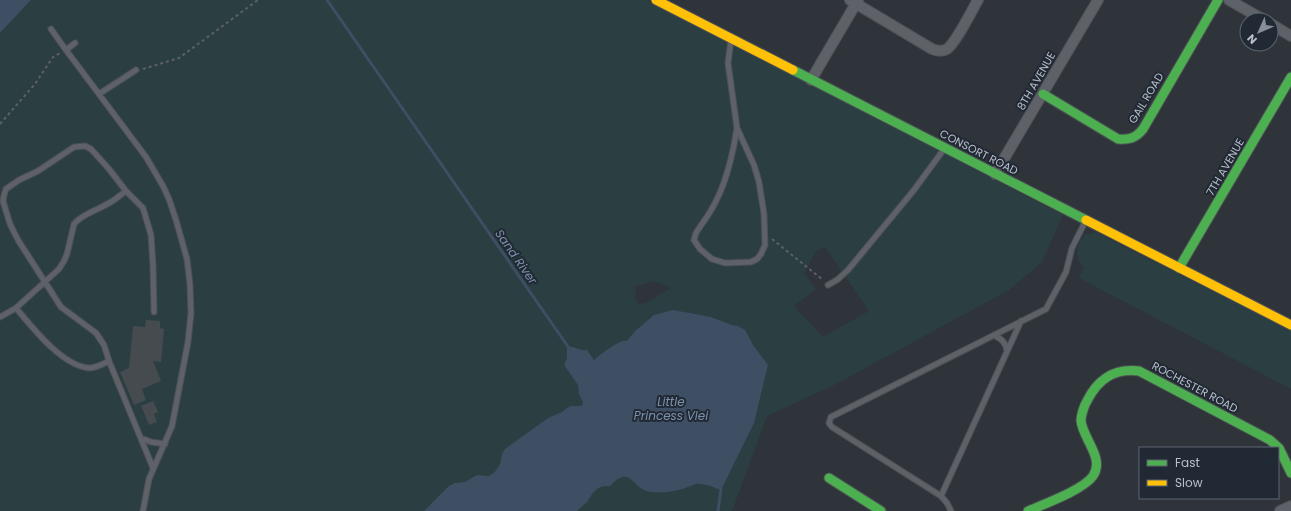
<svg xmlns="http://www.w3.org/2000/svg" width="1291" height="511" font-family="Poppins,sans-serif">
	<rect width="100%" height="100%" fill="#2e343a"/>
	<!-- green -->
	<path fill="#2b3e41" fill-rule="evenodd" d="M31,0H646L1063,215L1042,262L1009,290L834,385L767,416L732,511H0V33ZM825,247L869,311L823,337L794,306L816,289L804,273L816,251ZM654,281L671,288L646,303L639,304L635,297L636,286Z
		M1095,232L1291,331V389L1079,278L1084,267C1073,258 1076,245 1085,235Z"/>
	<!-- water -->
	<path fill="#3e4e63" d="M0,0H31L0,33Z
		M673,310L711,317L732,325L738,326L745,330L753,345L768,365L754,423L721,490C715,488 707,484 700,484C694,483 688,488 682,489C673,492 661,493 651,492C631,490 632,463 610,486C597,485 593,492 587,502C584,505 580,508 577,511H424L449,486L455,483L465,482L477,475L489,476L494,473L500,464L502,454L505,449L548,418L562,412L567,408L571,406H582L583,402L579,394L578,385L564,365L567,358V346C574,346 579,351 587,350L594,360C601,354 620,339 627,341L635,331L654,315Z"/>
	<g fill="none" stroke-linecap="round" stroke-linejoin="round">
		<!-- stream -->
		<path stroke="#3e4e63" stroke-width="3" d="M327,0L569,348
			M718,511L721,490L720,487"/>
	</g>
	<!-- building -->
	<path fill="#464b50" d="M146,320L160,321V328L164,329L161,362L153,361L161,381L142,389L146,400L134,405L120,372L129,368L133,326L145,327Z
		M153,401L158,412L154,414L157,422L149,425L141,406Z"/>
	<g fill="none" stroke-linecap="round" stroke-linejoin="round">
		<defs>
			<path id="lane" d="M51,29L66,50
				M731,40L728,63L737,128L754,165L759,182L764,214L765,245L761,254L757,259L751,262L725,263L712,259L700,249L694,240L696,233C703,222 712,211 717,199C728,177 733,153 737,128
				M75,43L66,50L146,157L163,186L169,199L176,220L187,259L190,285L191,313L188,342L172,426L149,479L143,511
				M99,94L136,70
				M828,285L837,280L848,270L914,190L944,149
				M16,308C32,327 62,366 89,368C96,368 103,364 109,361
				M0,317L16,308L59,269L64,261L67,254L74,224C82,214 96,211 107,204C114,201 120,195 126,191
				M994,335C1001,339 1006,342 1007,351
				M141,438L151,442L165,444
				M153,468L109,361L104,345L96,333L61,307L18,240L10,224L3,201L4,195L6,189L19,180L38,171L74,147L85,146L91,149L109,169L126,191L143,208L151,235L153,265L154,312
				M941,496L1021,321
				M951,511L947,503L941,496L832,427L829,423L831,417L1046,309L1066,272L1072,248L1085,222"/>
			<path id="street" d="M850,0L932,49C937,51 942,52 947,49C956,43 972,10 978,0
				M1229,0L1264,20
				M1271,24L1291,36
				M811,80L858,0
				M995,174L1098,0
				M1280,511L1291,506"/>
			<path id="fast" d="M793,70L1086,220
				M1043,94L1118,139C1129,140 1136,138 1143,129L1218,0
				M1179,268L1291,77
				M829,478L881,511
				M1028,511C1044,504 1083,490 1093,476C1105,458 1083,439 1081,421C1081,415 1084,406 1087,401C1098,379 1114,368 1139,371L1270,440L1279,448L1291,473"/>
			<path id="slow" d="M656,0L793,70
				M1086,220L1291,325"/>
		</defs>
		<!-- lane casing -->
		<use href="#lane" stroke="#4c5055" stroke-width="7"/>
		<!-- street casing -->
		<use href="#street" stroke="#4c5055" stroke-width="12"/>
		<!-- fast casing -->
		<use href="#fast" stroke="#4c5055" stroke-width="11"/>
		<!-- slow casing -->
		<use href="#slow" stroke="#4c5055" stroke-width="11"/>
		<!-- path -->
		<path stroke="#5c6166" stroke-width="2" stroke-dasharray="3 3" stroke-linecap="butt" d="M143,69L179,58L258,0
			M0,124L35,84L53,57L60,53
			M772,239L823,280"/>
		<!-- lane -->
		<use href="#lane" stroke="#5e6268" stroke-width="5"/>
		<!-- street -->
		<use href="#street" stroke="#5e6268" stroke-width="10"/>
		<!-- fast -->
		<use href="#fast" stroke="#4caf50" stroke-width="9"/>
		<!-- slow -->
		<use href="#slow" stroke="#ffc107" stroke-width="9"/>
	</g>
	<g text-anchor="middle" stroke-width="4" stroke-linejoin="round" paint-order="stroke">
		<!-- street labels -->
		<g font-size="11" fill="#b9c0ca" stroke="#212935">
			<text transform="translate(1036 81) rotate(-60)" y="4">8TH AVENUE</text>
			<text transform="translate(1146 98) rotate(-59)" y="4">GAIL ROAD</text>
			<text transform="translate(979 152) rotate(27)" y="4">CONSORT ROAD</text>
			<text transform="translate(1225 167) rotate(-60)" y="4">7TH AVENUE</text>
			<text transform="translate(1195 387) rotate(28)" y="4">ROCHESTER ROAD</text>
		</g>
		<!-- water labels -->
		<g font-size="12" font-style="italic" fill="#7c91aa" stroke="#212935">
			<text transform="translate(516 257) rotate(55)" y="4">Sand River</text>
			<text x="671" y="406">Little<tspan x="671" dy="14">Princess Vlei</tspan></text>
		</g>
	</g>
	<!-- legend -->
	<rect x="1139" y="447" width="140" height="52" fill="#212935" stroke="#5e6571"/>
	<rect x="1147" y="460" width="20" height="6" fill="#4caf50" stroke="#5e6571"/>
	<text x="1175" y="467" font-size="12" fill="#b9c0ca">Fast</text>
	<rect x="1147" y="480" width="20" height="6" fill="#ffc107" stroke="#5e6571"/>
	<text x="1175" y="487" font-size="12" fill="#b9c0ca">Slow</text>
	<!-- north arrow -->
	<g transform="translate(1259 32) rotate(225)"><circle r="19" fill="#212935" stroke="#5e6571"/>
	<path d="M0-3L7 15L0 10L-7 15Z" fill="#888f98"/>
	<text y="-6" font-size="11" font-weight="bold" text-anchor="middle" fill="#b9c0ca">N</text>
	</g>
</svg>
